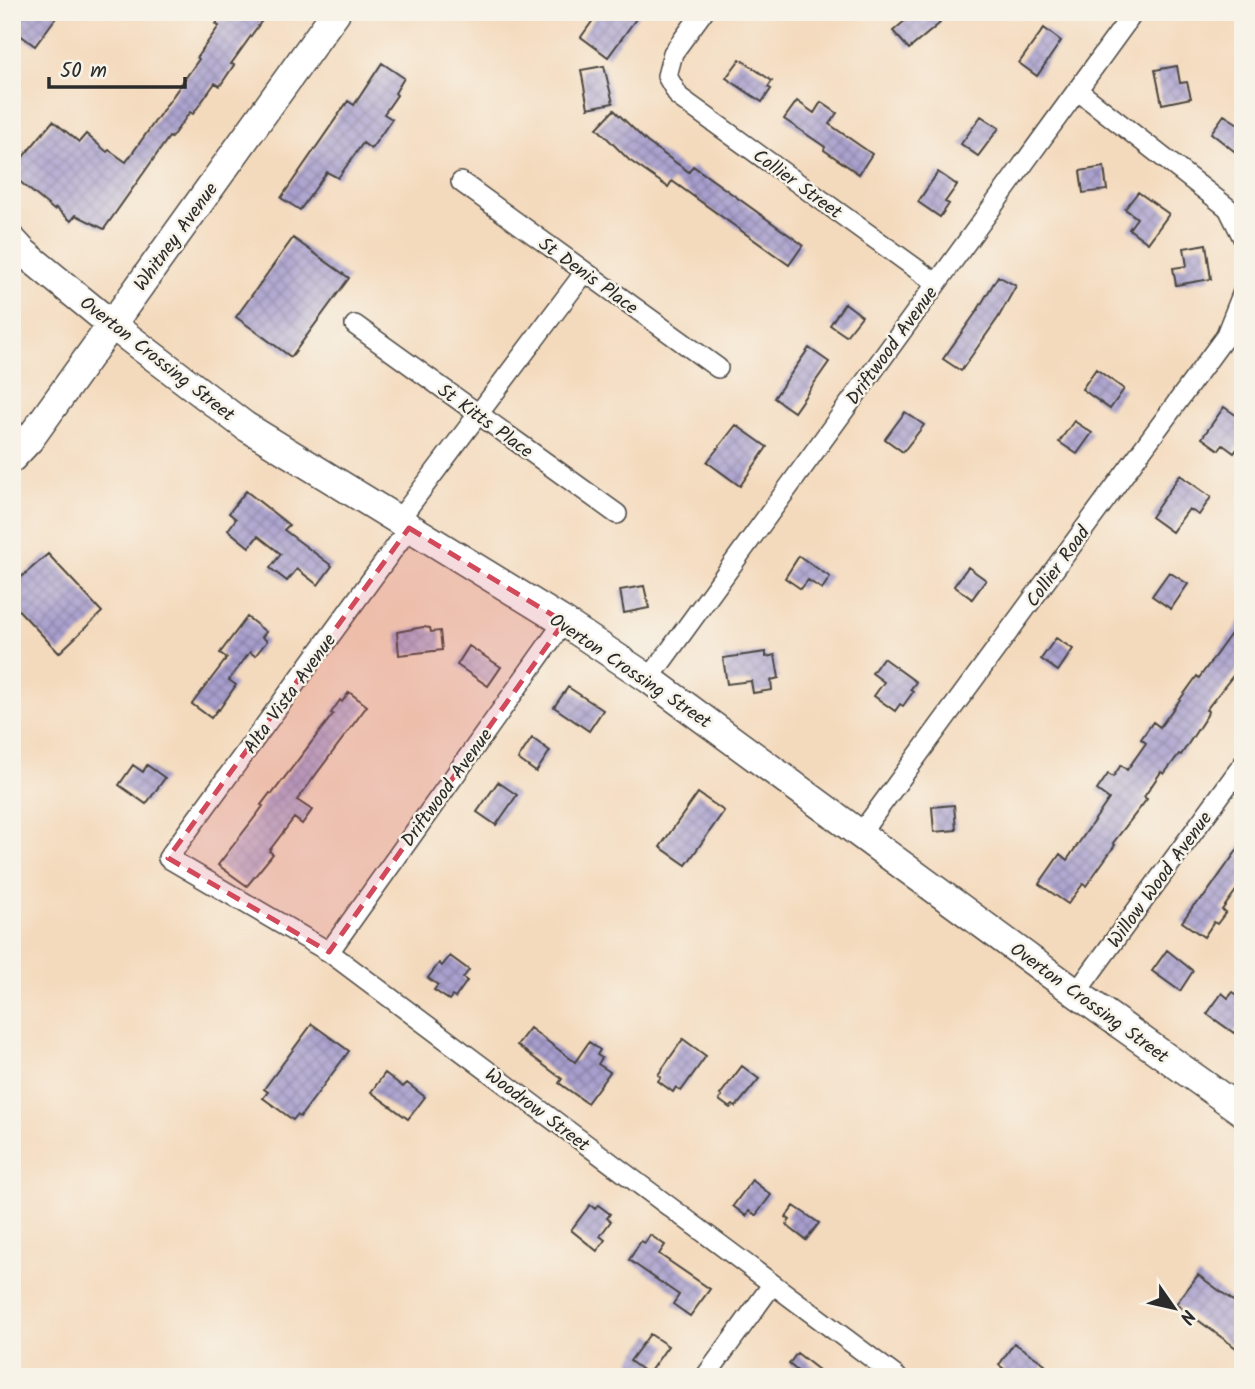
<svg xmlns="http://www.w3.org/2000/svg" width="1255" height="1389" font-family="Kalam,sans-serif">
	<defs>
		<pattern id="building-cross-hatch" width="8" height="8" patternUnits="userSpaceOnUse" patternTransform="scale(1.75)"><rect width="8" height="8" fill="#a89fce"/><path d="M0 0l8 8M0 8l8-8" fill="none" stroke="#8982a7"/></pattern>
	</defs>
	<rect width="100%" height="100%" fill="#f7f3e8"/>
	<filter id="ink" filterUnits="userSpaceOnUse"><feTurbulence type="fractalNoise" baseFrequency=".0143" numOctaves="2"/><feDisplacementMap in="SourceGraphic" scale="14" xChannelSelector="R" yChannelSelector="G"/><feConvolveMatrix kernelMatrix="1 2 1 2 8 2 1 2 1" color-interpolation-filters="sRGB"/></filter>
	<filter id="wash" filterUnits="userSpaceOnUse"><feTurbulence type="fractalNoise" baseFrequency=".00686" numOctaves="4" result="noise"/><feDisplacementMap in="SourceGraphic" scale="28" xChannelSelector="R" yChannelSelector="G"/><feGaussianBlur stdDeviation="1.57" result="paint"/><feColorMatrix in="noise" values="0 0 0 0 0 0 0 0 0 0 0 0 0 0 0 0 0 1.4 0 .05"/><feComposite in="paint" operator="in"/></filter>
	<g filter="url(#wash)">
		<rect width="100%" height="100%" fill="#f4dabd"/>
		<g id="blocks">
			<!-- building -->
			<path fill="url(#building-cross-hatch)" d="M12,12H60L35,46L12,29Z
				M224,12H253L263,19L231,64L234,65L220,86L215,83L193,114L190,112L171,138L169,137L104,229L76,215L71,221L56,208L54,210L12,175V170L53,121L79,142L86,134L107,152L109,150L126,162L199,59L197,57L219,26L216,24Z
				M599,12H641L608,57L581,37Z
				M915,12H931L940,23L909,49L893,31Z
				M1044,28L1061,41L1037,76L1019,63Z
				M740,59L772,81L768,87L771,89L762,102L726,78Z
				M382,63L404,78L395,93L397,95L384,114L392,119L371,149L363,143L338,178L327,172L300,210L281,198L348,101L354,105Z
				M604,66L613,103L588,108L581,70Z
				M1177,66L1180,83L1187,82L1191,98L1162,104L1155,70Z
				M797,101L814,113L821,102L837,113L829,124L872,154L859,174L824,150L825,147L784,119Z
				M614,110L647,142L689,172L693,166L803,245L789,265L672,181L668,187L629,160L597,128Z
				M1224,115L1243,127V158L1211,133Z
				M981,116L999,128L978,156L961,144Z
				M1104,167L1107,190L1083,193L1080,171Z
				M938,172L957,185L945,202L949,204L940,217L918,202Z
				M1138,192L1169,214L1148,243L1129,229L1137,218L1125,209Z
				M293,238L349,278L291,357L236,317Z
				M1206,244L1211,279L1176,285L1173,268L1187,266L1184,248Z
				M998,276L1016,286L998,318L961,371L943,359L977,311Z
				M845,303L862,316L846,336L830,325Z
				M809,348L829,362L794,412L774,398Z
				M1096,369L1124,389L1110,409L1082,389Z
				M1224,407L1243,420V441L1234,453L1223,445L1219,450L1202,438Z
				M905,412L924,425L903,452L885,439Z
				M1074,421L1092,433L1077,454L1059,442Z
				M736,425L767,447L740,486L707,462Z
				M1180,475L1211,497L1199,515L1189,509L1172,532L1151,517Z
				M246,491L289,525L284,530L332,566L318,585L297,569L287,581L270,568L281,554L258,536L249,547L228,530L236,519L229,513Z
				M48,554L102,612L59,653L12,603V585Z
				M799,556L830,577L822,589L808,580L801,589L785,578Z
				M968,567L986,580L972,599L954,586Z
				M1169,572L1188,584L1171,609L1152,596Z
				M644,586L649,608L624,613L620,590Z
				M247,617L266,632L262,637L267,641L255,656L250,652L229,680L236,685L219,710L218,709L211,718L192,704L227,658L220,653Z
				M1243,617V663L1206,710L1208,711L1207,715L1181,755L1179,754L1164,774L1161,772L1144,797L1147,799L1113,843L1115,845L1113,848L1086,886L1083,884L1068,904L1039,884L1060,854L1067,860L1109,799L1097,790L1108,774L1113,777L1121,765L1127,770L1146,743L1141,739L1153,722L1160,727L1197,676L1199,678Z
				M423,627L430,628L431,632L440,631L442,650L399,655L397,632Z
				M1056,638L1073,649L1058,671L1041,659Z
				M469,646L501,667L488,686L457,665Z
				M766,652V657L775,655L779,678L771,680L772,690L753,693L751,681L727,684L723,658Z
				M883,658L916,682L910,690L913,692L903,706L900,704L895,711L874,696L884,682L872,673Z
				M568,687L603,710L589,731L554,707Z
				M349,692L367,706L297,800L312,810L302,824L294,818L269,851L273,854L247,886L218,865L258,813L263,806L261,805L270,793L272,794L333,714L331,713L340,700L342,702Z
				M532,738L550,751L536,772L518,759Z
				M133,765L143,772L147,765L165,778L146,804L119,785Z
				M498,782L517,795L496,825L477,812Z
				M698,793L724,811L686,865L660,847Z
				M954,805L956,830L934,832L932,807Z
				M1243,842V881L1222,910L1226,912L1217,924L1214,922L1204,937L1182,922L1194,905L1204,897Z
				M1167,950L1193,971L1180,991L1152,971Z
				M450,956L469,970L463,978L467,981L455,998L452,996L449,1000L434,990L438,985L428,978L439,963L442,966Z
				M1233,992L1243,999V1021L1234,1033L1207,1014L1222,993L1228,998Z
				M312,1024L349,1051L300,1117L297,1115L293,1120L263,1098L268,1092L264,1089Z
				M530,1028L575,1062L589,1042L600,1050L597,1055L602,1058L598,1064L610,1072L587,1103L559,1083L562,1079L517,1045Z
				M683,1039L706,1056L681,1091L676,1087L673,1092L658,1081L661,1077L658,1075Z
				M742,1066L759,1079L736,1107L733,1105L730,1108L719,1100L722,1096L720,1095Z
				M385,1073L403,1087L407,1083L425,1097L408,1119L371,1092Z
				M752,1180L771,1195L756,1215L749,1211L746,1216L733,1206Z
				M590,1205L595,1209L598,1205L610,1214L607,1218L611,1221L600,1236L605,1240L597,1251L571,1230Z
				M794,1206L819,1223L806,1240L786,1225L790,1220L786,1217Z
				M650,1235L665,1245L659,1254L710,1289L690,1316L673,1304L679,1295L629,1260L641,1241L645,1243Z
				M1198,1275L1243,1308V1353L1176,1304Z
				M650,1334L668,1346L648,1374L630,1361Z
				M1014,1343L1045,1364L1036,1377H999L1004,1369L999,1365Z
				M797,1353L828,1377H805L789,1364Z"/>
		</g>
	</g>
	<g filter="url(#ink)">
		<use href="#blocks" fill-opacity="0" stroke="#494541" stroke-width="2"/>
		<g fill="none" stroke-linecap="round" stroke-linejoin="round">
			<defs>
				<path id="minor" d="M703,12L673,53L667,76L679,97L936,283
					M1077,90L1228,208L1243,238
					M461,182L718,368
					M355,325L617,514
					M398,521L585,272
					M409,528L168,858L329,952L897,1377
					M649,679L1134,12
					M860,834L1225,337L1243,292
					M329,952L564,622
					M1076,993L1243,764
					M705,1377L772,1285"/>
				<path id="secondary" d="M12,240L23,252L112,325L245,426L564,622L649,679L1076,993L1243,1112
					M12,458L29,440L336,12"/>
			</defs>
			<!-- minor casing -->
			<use href="#minor" stroke="#494541" stroke-width="22"/>
			<!-- secondary casing -->
			<use href="#secondary" stroke="#494541" stroke-width="31"/>
			<!-- minor -->
			<use href="#minor" stroke="#fff" stroke-width="19"/>
			<!-- secondary -->
			<use href="#secondary" stroke="#fff" stroke-width="28"/>
		</g>
	</g>
	<!-- marked area -->
	<path fill="#d1495b" fill-opacity="0.2" stroke="#d1495b" stroke-width="5" stroke-dasharray="14 9" stroke-linejoin="round" d="M409,528L564,622L329,952L168,858Z"/>
	<g text-anchor="middle" stroke-width="5" stroke-linejoin="round" paint-order="stroke">
		<!-- street labels -->
		<g font-size="19" fill="#2b2b2b" stroke="#f7f3e8">
			<text transform="translate(798 183) rotate(36)" y="7">Collier Street</text>
			<text transform="translate(175 236) rotate(-54)" y="7">Whitney Avenue</text>
			<text transform="translate(589 275) rotate(36)" y="7">St Denis Place</text>
			<text transform="translate(891 345) rotate(-54)" y="7">Driftwood Avenue</text>
			<text transform="translate(158 358) rotate(38)" y="7">Overton Crossing Street</text>
			<text transform="translate(486 420) rotate(36)" y="7">St Kitts Place</text>
			<text transform="translate(1057 566) rotate(-54)" y="7">Collier Road</text>
			<text transform="translate(631 670) rotate(34)" y="7">Overton Crossing Street</text>
			<text transform="translate(289 693) rotate(-54)" y="7">Alta Vista Avenue</text>
			<text transform="translate(446 787) rotate(-54)" y="7">Driftwood Avenue</text>
			<text transform="translate(1159 879) rotate(-54)" y="7">Willow Wood Avenue</text>
			<text transform="translate(1090 1002) rotate(36)" y="7">Overton Crossing Street</text>
			<text transform="translate(538 1109) rotate(37)" y="7">Woodrow Street</text>
		</g>
	</g>
	<!-- margin -->
	<rect width="1255" height="1389" fill="none" stroke="#f7f3e8" stroke-width="42"/>
	<!-- north arrow -->
	<g transform="translate(1174 1308) rotate(124)" stroke="#f7f3e8" stroke-width="5" paint-order="stroke">
	<path d="M0-5L12 26L0 18L-12 26Z" fill="#2b2b2b"/>
	<text y="-10" font-size="19" font-weight="bold" text-anchor="middle" fill="#2b2b2b">N</text>
	</g>
	<!-- scale -->
	<path d="M49 77v10h136v-10" fill="none" stroke="#2b2b2b" stroke-width="3.5"/>
	<text x="60" y="77" font-size="21" fill="#2b2b2b" stroke="#f7f3e8" stroke-width="5" paint-order="stroke">50 m</text>
</svg>
